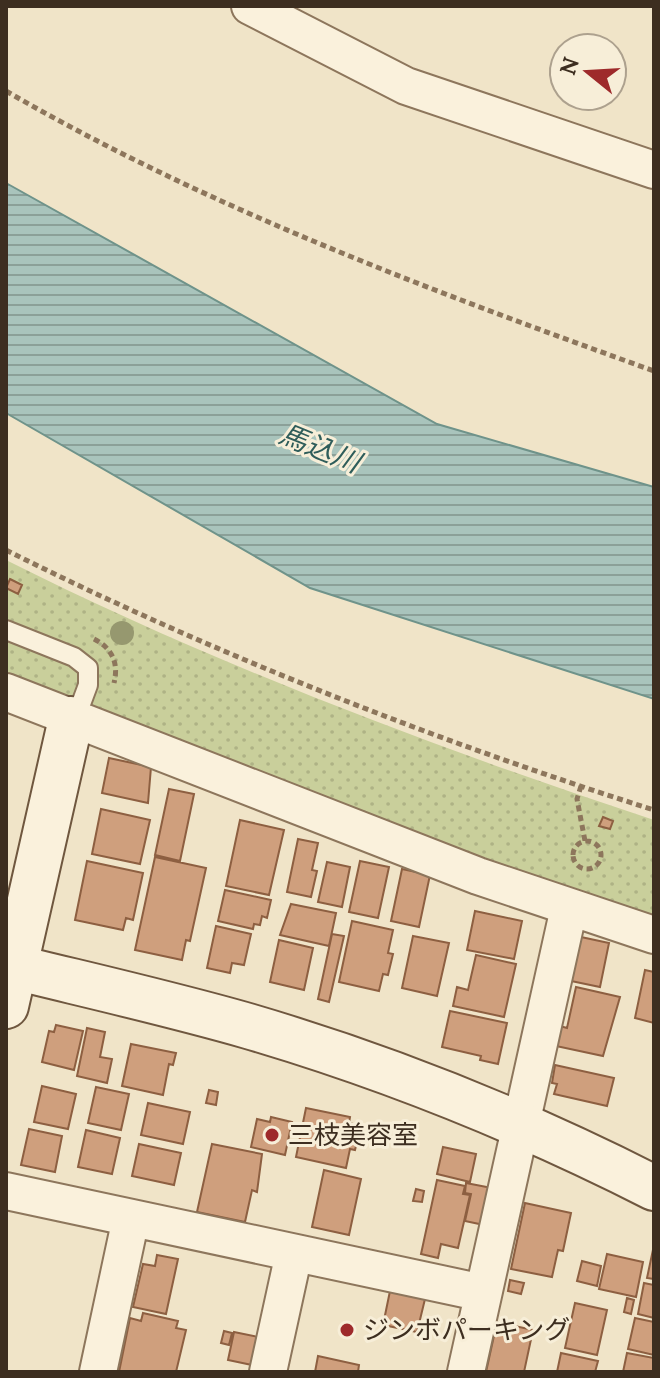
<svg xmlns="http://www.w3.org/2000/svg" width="660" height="1378" font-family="Lora,'Noto Sans JP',serif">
	<defs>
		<pattern id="park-dots" width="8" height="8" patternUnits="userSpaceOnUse" patternTransform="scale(2)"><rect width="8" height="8" fill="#c9cf9b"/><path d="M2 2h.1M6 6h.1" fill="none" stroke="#aeb285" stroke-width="1.8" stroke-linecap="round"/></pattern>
		<pattern id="water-rules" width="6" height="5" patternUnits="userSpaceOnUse" patternTransform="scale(2)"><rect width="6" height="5" fill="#a9c4bc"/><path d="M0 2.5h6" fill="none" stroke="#8ba098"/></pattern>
	</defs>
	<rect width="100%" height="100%" fill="#f0e4c8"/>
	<!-- park -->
	<path fill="url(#park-dots)" d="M6,560C211,663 436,748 654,820V921L558,890L6,677Z"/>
	<!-- water -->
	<path fill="url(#water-rules)" stroke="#6f938a" stroke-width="2" d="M6,183L437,424L654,487V699L310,588L6,413Z"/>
	<!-- building -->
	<path fill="#cf9f7d" stroke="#8d5f41" stroke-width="2" d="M10,579L22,585L18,594L6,588Z
		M109,758L151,767L148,803L102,793Z
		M169,789L194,794L180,861L155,855Z
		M101,809L150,820L140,864L92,854Z
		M603,817L613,821L610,829L599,826Z
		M240,820L284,830L269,895L226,886Z
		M298,839L318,843L312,870L317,871L311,897L287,892Z
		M155,857L206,868L190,941L186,940L182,960L135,950Z
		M87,861L143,873L133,920L126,918L123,930L75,920Z
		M360,861L389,867L378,918L349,912Z
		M327,862L350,867L342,907L318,902Z
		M402,869L430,875L419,927L391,921Z
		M225,890L271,900L267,918L262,916L260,925L254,924L253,929L218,921Z
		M291,904L336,913L329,946L280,935Z
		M475,911L522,921L514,959L467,950Z
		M352,921L393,930L388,953L393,954L388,975L383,974L379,991L339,982Z
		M216,926L251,934L244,965L232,963L230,973L207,968Z
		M332,934L344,936L329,1002L318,999Z
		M413,936L449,943L437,996L402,988Z
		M581,937L609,943L600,987L571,981Z
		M279,940L313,948L304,990L270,982Z
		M476,955L516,964L504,1017L453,1006L457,987L468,990Z
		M645,970L654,972V1023L635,1018Z
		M576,987L620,997L603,1056L556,1046L560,1026L567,1028Z
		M450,1011L507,1023L498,1064L480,1060L481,1056L442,1047Z
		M56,1025L83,1031L74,1070L42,1062L49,1031L54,1032Z
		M87,1028L105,1032L100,1057L112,1059L107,1083L77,1076Z
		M131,1044L176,1053L173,1065L169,1064L163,1095L122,1086Z
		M555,1065L614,1078L607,1106L554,1094L557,1084L552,1083Z
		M42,1086L76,1094L68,1129L34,1122Z
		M96,1087L129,1094L121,1130L88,1123Z
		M209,1090L218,1092L216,1105L206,1103Z
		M148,1103L190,1112L183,1144L141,1135Z
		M306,1108L350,1117L349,1123L361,1126L355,1150L350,1149L346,1168L296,1157Z
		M271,1117L292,1122L285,1155L251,1147L257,1119L270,1122Z
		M29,1129L62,1136L55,1172L21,1165Z
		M86,1130L120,1138L112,1174L78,1167Z
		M139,1144L181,1153L174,1185L132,1176Z
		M212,1144L262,1154L257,1192L252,1190L245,1222L197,1212Z
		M443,1147L476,1154L470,1182L437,1174Z
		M324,1170L361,1179L349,1235L312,1227Z
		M437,1180L465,1186L463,1194L470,1195L458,1248L441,1244L438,1258L421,1254Z
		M466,1183L492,1188L484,1225L465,1221L471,1194L465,1193Z
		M416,1189L424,1191L422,1202L413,1201Z
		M525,1203L571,1213L563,1251L558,1250L552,1277L511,1269Z
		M654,1245V1279L647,1278Z
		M607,1254L643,1262L636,1297L599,1289Z
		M157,1255L178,1259L166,1314L133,1307L143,1264L155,1266Z
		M582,1261L601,1266L597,1286L577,1281Z
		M510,1280L524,1283L521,1294L508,1291Z
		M644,1283L654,1285V1318L638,1314Z
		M390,1291L425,1299L417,1332L383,1325Z
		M627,1298L634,1300L631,1314L624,1312Z
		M575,1303L607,1310L597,1355L565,1348Z
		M143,1313L178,1321L176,1328L186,1330L176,1372H119L130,1318L141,1321Z
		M635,1318L654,1322V1355L628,1349Z
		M497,1322L533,1330L524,1372H486Z
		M224,1331L232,1333L229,1345L221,1343Z
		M234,1332L258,1337L252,1365L228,1360Z
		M561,1353L598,1361L595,1372H557Z
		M627,1353L654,1358V1372H623Z
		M318,1356L359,1365L358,1372H315Z"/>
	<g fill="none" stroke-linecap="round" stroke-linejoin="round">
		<defs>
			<path id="lane" d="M6,630L74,657L88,668V685L75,720"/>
			<path id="street" d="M250,6L406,86L654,170
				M6,692L478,876L654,935
				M6,1191L483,1293
				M98,1372L131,1218
				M268,1372L294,1253
				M466,1372L569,908"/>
			<path id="secondary" d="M6,965C87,985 168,1003 248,1026C388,1067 524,1122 654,1188
				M6,1006L71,719"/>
		</defs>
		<!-- lane casing -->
		<use href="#lane" stroke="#8d765c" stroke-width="22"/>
		<!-- street casing -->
		<use href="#street" stroke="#8d765c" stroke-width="40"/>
		<!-- secondary casing -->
		<use href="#secondary" stroke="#6f573f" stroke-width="48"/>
		<!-- path -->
		<path stroke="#8d765c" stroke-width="5" stroke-dasharray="6 4" stroke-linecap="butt" d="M6,91C210,209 432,291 654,371
			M6,550C211,653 436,741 654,810
			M94,639C112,648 119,663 114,683
			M581,786L577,799L585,841
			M573 855a14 14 0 1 1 28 0a14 14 0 1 1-28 0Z"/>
		<!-- lane -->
		<use href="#lane" stroke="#faf1dc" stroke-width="18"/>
		<!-- street -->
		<use href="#street" stroke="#faf1dc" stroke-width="36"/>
		<!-- secondary -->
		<use href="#secondary" stroke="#faf1dc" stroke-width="44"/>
	</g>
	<!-- trees -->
	<circle fill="#96986f" cx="122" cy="633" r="12"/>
	<!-- markers -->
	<g fill="#9e2a2b" stroke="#f7eed8" stroke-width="3">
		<circle cx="272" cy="1135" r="8"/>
		<circle cx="347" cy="1330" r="8"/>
	</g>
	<g text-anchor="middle" stroke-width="6" stroke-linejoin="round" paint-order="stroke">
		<!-- poi labels -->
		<g font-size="26" fill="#3d2e20" stroke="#f7eed8" text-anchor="start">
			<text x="288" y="1144">三枝美容室</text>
			<text x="363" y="1339">ジンボパーキング</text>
		</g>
		<!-- water labels -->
		<g font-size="28" font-style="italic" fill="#2f5d5a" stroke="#f7eed8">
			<text transform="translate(320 448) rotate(22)" y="10">馬込川</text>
		</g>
	</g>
	<!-- border -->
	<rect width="660" height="1378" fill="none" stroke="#3d2e20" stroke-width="16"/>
	<!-- north arrow -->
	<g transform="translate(588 72) rotate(288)"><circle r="38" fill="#f7eed8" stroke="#ada18e" stroke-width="2"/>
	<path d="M0-6L14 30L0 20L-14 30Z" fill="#9e2a2b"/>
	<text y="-12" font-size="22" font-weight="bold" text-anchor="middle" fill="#3d2e20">N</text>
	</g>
</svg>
